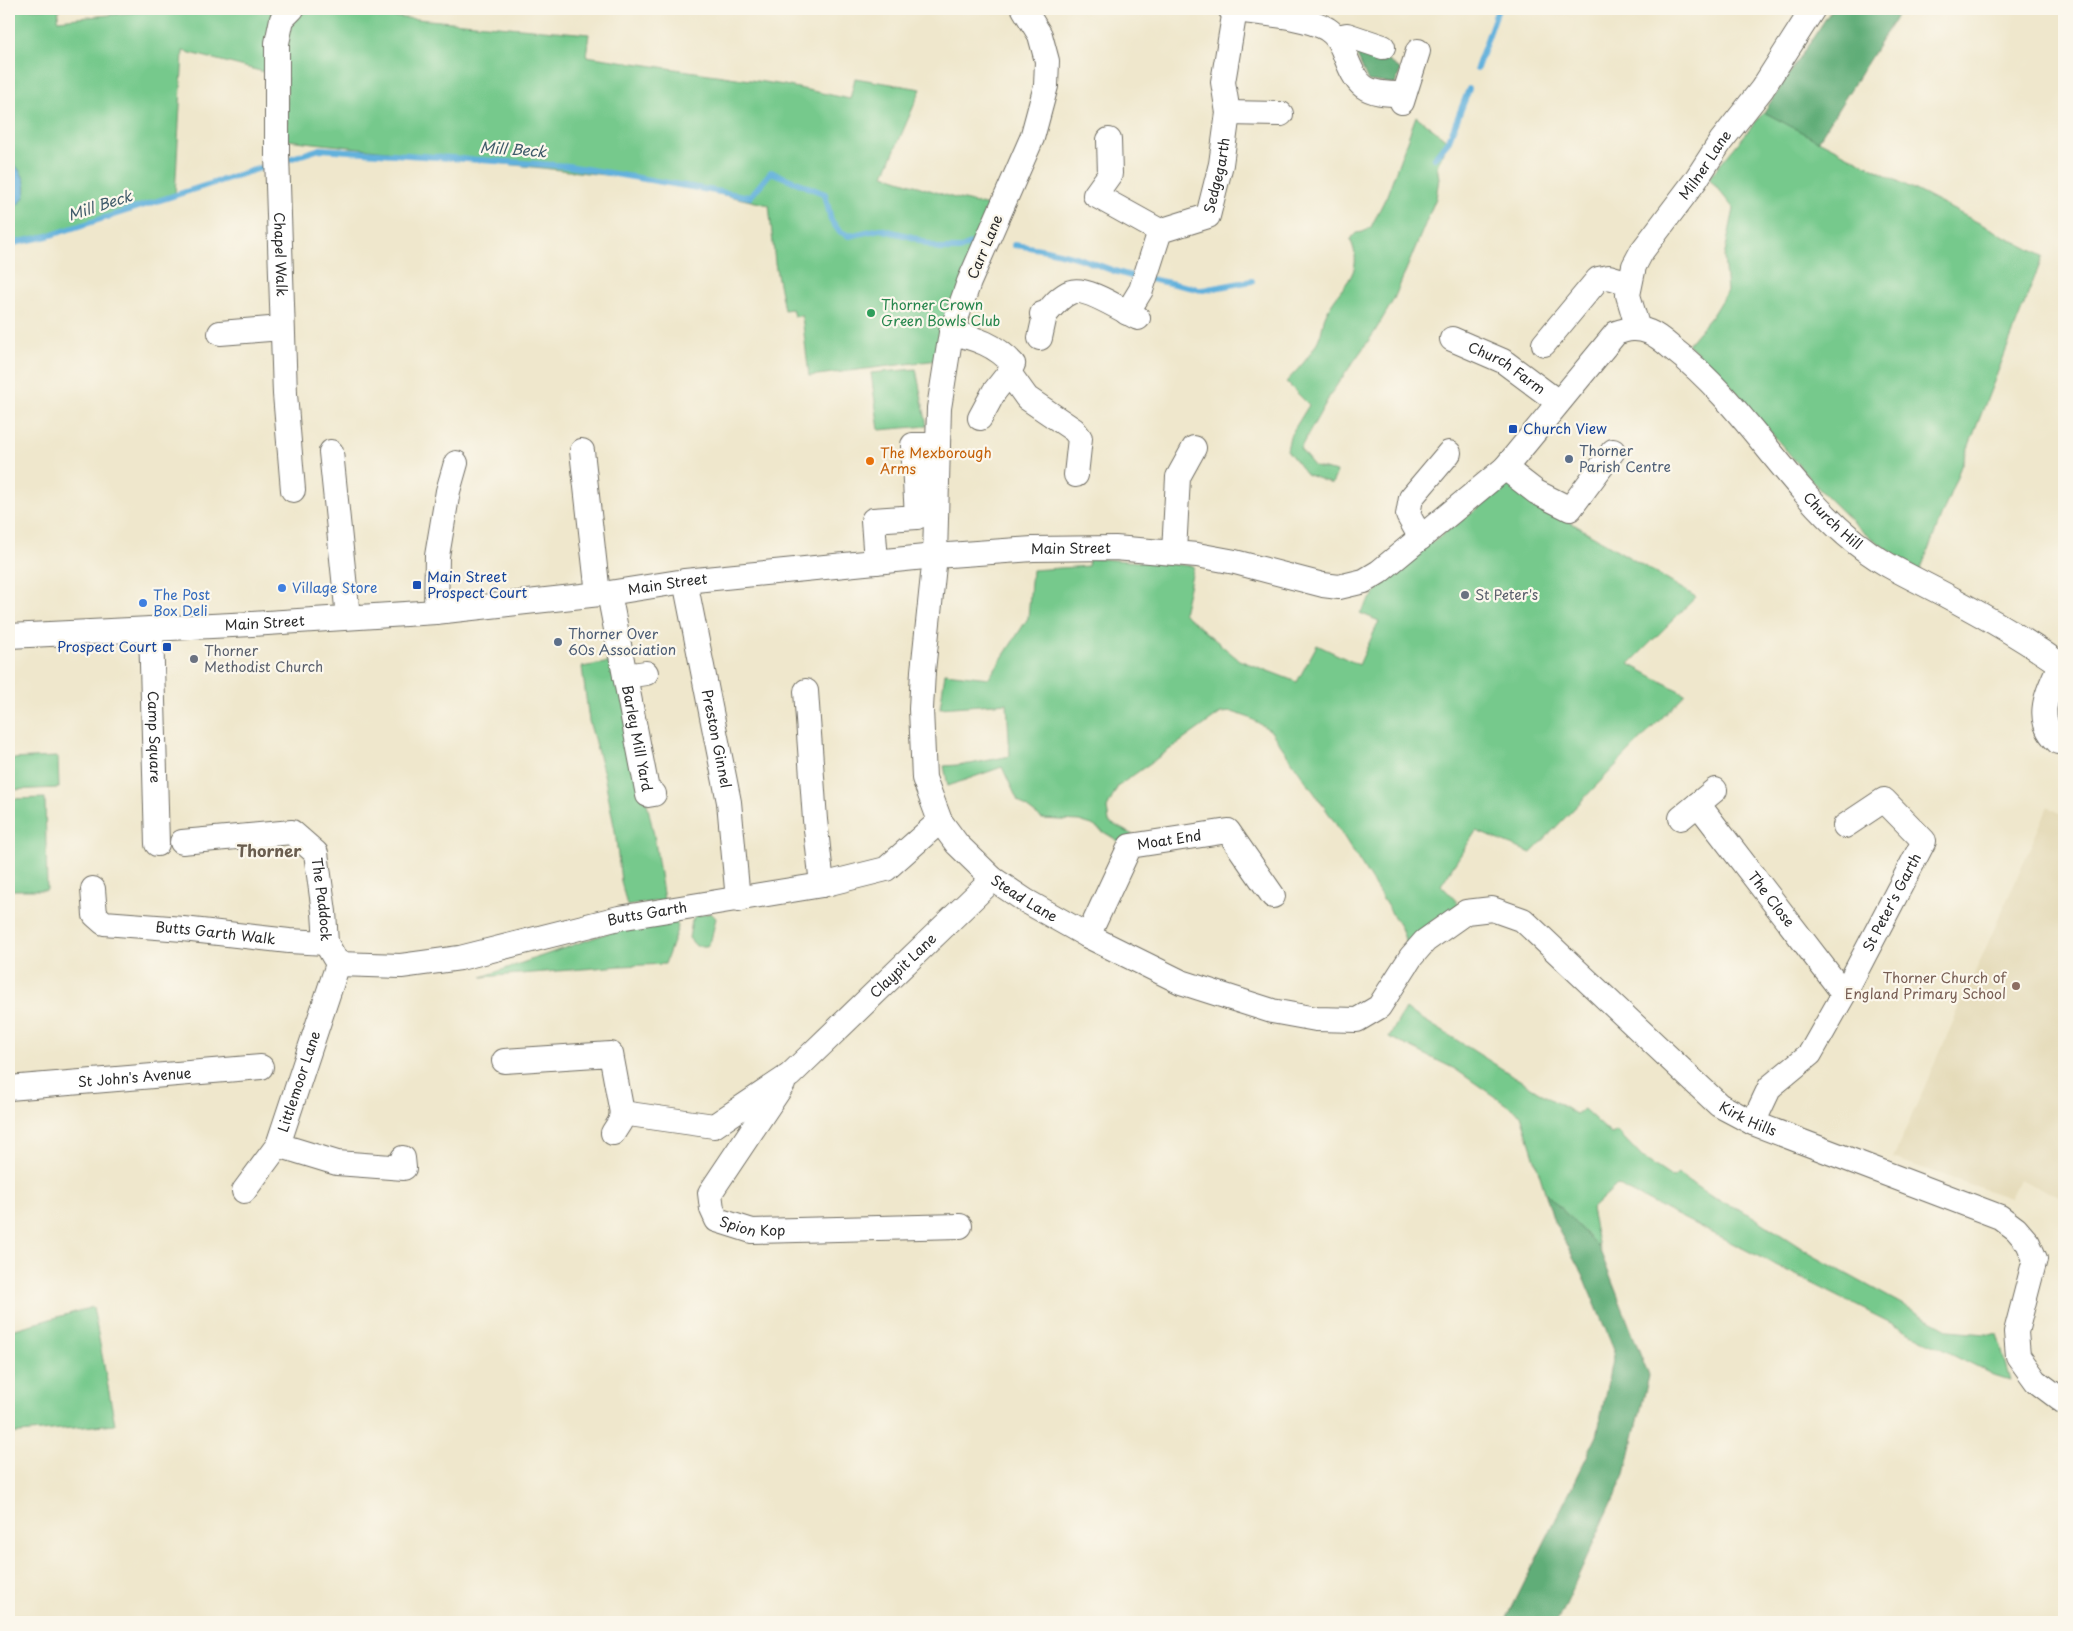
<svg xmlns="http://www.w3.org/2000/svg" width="2073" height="1631" font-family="'Playpen Sans',sans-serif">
	<rect width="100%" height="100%" fill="#fbf7ec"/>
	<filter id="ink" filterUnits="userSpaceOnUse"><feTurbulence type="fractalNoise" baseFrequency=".02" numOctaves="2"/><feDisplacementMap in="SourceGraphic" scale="10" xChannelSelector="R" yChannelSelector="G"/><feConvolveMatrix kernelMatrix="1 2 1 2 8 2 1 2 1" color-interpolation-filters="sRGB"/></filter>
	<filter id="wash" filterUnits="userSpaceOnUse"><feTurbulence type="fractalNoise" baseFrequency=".0096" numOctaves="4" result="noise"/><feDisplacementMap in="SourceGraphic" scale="20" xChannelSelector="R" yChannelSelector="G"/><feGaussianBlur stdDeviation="1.12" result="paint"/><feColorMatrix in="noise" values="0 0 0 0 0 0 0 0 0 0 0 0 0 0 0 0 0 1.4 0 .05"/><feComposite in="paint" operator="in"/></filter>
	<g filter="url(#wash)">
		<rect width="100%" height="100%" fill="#efe7cc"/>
		<!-- built -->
		<path fill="#e5dbba" d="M2048,807L2064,815V1199L2019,1179L2010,1198L1893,1158Z"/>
		<!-- green -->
		<path fill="#76c98c" stroke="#507a5c" d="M9,9H59L58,20L170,9H302L589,34L586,56L784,85L850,99L855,78L921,89L884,175L951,197L993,207L938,360L809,376L802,316H794L792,309L784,310L775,263L769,205L660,181L287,140V78L183,51L175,195L48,236L9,244Z
			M1764,112L2043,256L1920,571L1864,533L1820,490L1723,376L1688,344L1711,317L1727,291L1724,257L1734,209L1709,178Z
			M1416,116L1448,141L1437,166L1439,178L1436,198L1394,299L1374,333L1332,392L1300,449L1315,467L1337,472L1332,484L1306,474L1287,450L1290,436L1309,405L1286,382C1300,367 1314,353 1321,333C1323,327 1323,319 1326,314C1339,285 1367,275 1350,239L1356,233L1363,232L1371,227L1387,195Z
			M916,369L927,426L879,430L871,373Z
			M1513,479L1565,519L1696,597L1629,664L1685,694L1531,853L1476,831L1441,885L1460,905C1438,915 1423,928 1407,945L1401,928L1334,821L1270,730L1250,718L1232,712L1221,713L1118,786L1107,808L1109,822L1133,835L1120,842L1092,825L1079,821L1042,819L1018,801L1002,767L948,786L944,766L970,764L1010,756L1007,703L940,708L945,673L989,678L1028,618L1032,570L1088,566L1089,558L1194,566L1183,613L1239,660L1297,682L1317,645L1359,665L1379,621L1360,613C1400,553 1463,527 1513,479Z
			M616,661L654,835L664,900L627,906L621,881L615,831L604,774L589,721L582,667Z
			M58,757L59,788L9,790V759Z
			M45,798L47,890H9V799Z
			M711,913L716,918L711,940L707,946H696L689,938L692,921L695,916Z
			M675,918L678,927L665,964L621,966L482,977L616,930Z
			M1405,1009C1463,1042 1518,1081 1576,1114L1584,1109L1611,1134L1617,1131L1643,1158L1673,1178L1678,1174L1712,1197L1749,1214L1812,1255L1949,1330L1997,1334L2010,1380L1994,1375L1617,1185L1591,1209L1599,1248L1545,1192L1521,1115L1455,1069L1389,1037Z
			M93,1307L115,1424L9,1434V1329H15Z"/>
		<!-- forest -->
		<path fill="#60ad78" stroke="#466c52" d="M1832,9H1901L1818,141L1764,112Z
			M1351,42L1382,57L1401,70L1395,84L1368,81Z
			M1545,1192L1599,1248L1649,1376L1625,1474L1557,1622H1505L1597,1436L1614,1350L1583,1275L1554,1222Z"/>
		<!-- water -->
		<path fill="#62b1dc" stroke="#466e84" d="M9,161C27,171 35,202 9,208Z"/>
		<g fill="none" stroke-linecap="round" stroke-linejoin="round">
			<!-- stream -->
			<path stroke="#62b1dc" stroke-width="6" d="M1477,68L1498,9
				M1434,158L1449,140L1469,89
				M283,161L320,149L568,166L750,197L771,172L825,194L831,220L839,231L849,236L880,229L912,237L939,249H959L978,241
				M9,244L48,236L273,164
				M1014,245C1038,248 1061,252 1084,260C1105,267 1118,274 1140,278
				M1150,279L1203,290L1252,281"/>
		</g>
	</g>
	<g filter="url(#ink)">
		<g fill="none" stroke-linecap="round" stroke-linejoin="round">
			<defs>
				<g id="minor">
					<path id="s1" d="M292,9L282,19L277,43V155L285,394L293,490"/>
					<path id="s2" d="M1024,9L1040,35L1047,61L1046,86L1032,138L969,282L951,333L939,408L935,556L923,671L921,709L924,778L940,821L957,844L993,879L1026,901L1088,936L1181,982L1272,1011L1316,1019L1357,1020L1379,1007L1411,957L1425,941L1466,912L1492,909L1523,920L1719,1105L1753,1123L2000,1217L2016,1229L2028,1243L2035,1259L2016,1332L2018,1356L2036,1381L2064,1402"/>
					<path d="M1230,9C1258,14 1303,15 1327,29C1336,35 1339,41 1343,50C1358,89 1363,94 1404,94"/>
					<path d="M1337,37L1347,35L1383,47"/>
					<path d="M1402,102L1418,51"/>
					<path d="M1228,113L1281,114"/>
					<path d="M1109,140L1110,174L1095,195L1160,231"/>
					<path id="s3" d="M1127,313L1141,290L1160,231L1208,216L1221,164L1228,113L1223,82L1235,10"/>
					<path d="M1045,315C1052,307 1060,296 1071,292C1086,286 1123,311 1138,318"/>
					<path id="s4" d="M1638,329L1628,295L1634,266L1642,251L1695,181L1721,141L1762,89L1813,9"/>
					<path d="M220,333L282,328"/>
					<path d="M951,333C976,338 996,345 1013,364L1009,373"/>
					<path d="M1040,338L1045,315L1042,314"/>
					<path id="s5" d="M1452,339L1503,361L1558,402"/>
					<path d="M1544,344L1598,279L1609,277L1629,283"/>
					<path d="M980,418L994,392L1009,373L1027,398L1074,430L1080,438L1076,475"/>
					<path d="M582,451L598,594"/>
					<path d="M331,452L348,617"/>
					<path d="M1505,468L1536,492L1570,509L1613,451"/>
					<path d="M1421,538L1408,515L1411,498L1449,453"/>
					<path d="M1174,552L1178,477L1194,448"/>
					<path d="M876,562L873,520L917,517L913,445H938"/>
					<path id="s6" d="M685,581L729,802L738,900"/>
					<path id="s7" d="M609,593L648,795L654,794"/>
					<path d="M436,612L437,556L448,491L456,463"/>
					<path id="s8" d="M151,629L157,844"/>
					<path id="s9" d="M9,636L252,624L436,612L609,593L685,581L935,556L1033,549L1115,548L1197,555L1235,562L1323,585L1339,587L1364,581L1379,572L1505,468L1616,333C1627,329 1637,327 1649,332C1657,335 1666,343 1673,349C1724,388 1761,443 1803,491C1827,519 1855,546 1888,565C1911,578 1935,589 1958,602C1995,622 2030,643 2064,667"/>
					<path d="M625,676L646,673"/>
					<path d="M806,691L815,820L822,885"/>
					<path d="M2058,742C2032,718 2049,691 2060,664"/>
					<path id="s10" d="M1698,804L1844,994"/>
					<path d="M1681,818L1715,790"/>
					<path id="s11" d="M182,842L292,832L316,853L324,912L326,943L334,957"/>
					<path id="s12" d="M93,889L95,915L104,923L183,929L289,941L326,943"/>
					<path id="s13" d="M1088,936L1130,846L1228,831L1273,896"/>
					<path id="s14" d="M338,964L401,966L460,958L619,918L822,885L886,869L940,821"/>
					<path d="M504,1061L611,1054L622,1113"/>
					<path id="s15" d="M783,1084L710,1193L712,1209L717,1220L752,1231L960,1226"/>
					<path id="s16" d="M9,1088L261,1067"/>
					<path id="s17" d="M1753,1123L1770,1087L1810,1054L1844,994L1924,841L1884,800L1845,826"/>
					<path id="s18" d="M613,1133L620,1122L622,1113L714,1126L790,1075L993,879"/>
					<path d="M278,1145L337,1163L404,1168L403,1158"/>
					<path id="s19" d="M244,1191L278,1145L338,964"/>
				</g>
			</defs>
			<!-- minor casing -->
			<use href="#minor" stroke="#706d63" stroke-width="26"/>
			<!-- minor -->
			<use href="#minor" stroke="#fff" stroke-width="24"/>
		</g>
	</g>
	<!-- markers -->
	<circle fill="#2e9e5b" stroke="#fbf7ec" stroke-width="2" cx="871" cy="313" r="5"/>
	<g fill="#1a4fb4" stroke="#fbf7ec" stroke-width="2">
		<rect x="1508" y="424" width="10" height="10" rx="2.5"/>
		<rect x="412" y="580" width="10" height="10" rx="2.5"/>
		<rect x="162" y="642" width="10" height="10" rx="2.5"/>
	</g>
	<g fill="#5c6f8a" stroke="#fbf7ec" stroke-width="2">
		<circle cx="1569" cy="459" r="5"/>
		<circle cx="558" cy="642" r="5"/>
	</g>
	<circle fill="#e8710a" stroke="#fbf7ec" stroke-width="2" cx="870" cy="461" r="5"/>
	<g fill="#3f7fe0" stroke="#fbf7ec" stroke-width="2">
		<circle cx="282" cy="588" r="5"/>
		<circle cx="143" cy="603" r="5"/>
	</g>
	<g fill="#6b7280" stroke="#fbf7ec" stroke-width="2">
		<circle cx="1465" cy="595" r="5"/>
		<circle cx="194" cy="659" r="5"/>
	</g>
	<circle fill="#8d6e63" stroke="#fbf7ec" stroke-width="2" cx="2016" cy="986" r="5"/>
	<g text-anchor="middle" stroke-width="4.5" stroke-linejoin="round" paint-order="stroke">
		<!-- street labels -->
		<g font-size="14" fill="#2b2b2b" stroke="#fbf7ec">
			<text dy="5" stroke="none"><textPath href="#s4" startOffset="189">Milner Lane</textPath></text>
			<text dy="5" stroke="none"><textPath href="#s3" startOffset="181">Sedgegarth</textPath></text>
			<text transform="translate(985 247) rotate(-67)" y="5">Carr Lane</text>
			<text dy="5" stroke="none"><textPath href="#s1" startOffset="250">Chapel Walk</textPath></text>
			<text dy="5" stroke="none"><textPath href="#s5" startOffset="62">Church Farm</textPath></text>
			<text dy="5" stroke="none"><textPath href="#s9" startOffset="2018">Church Hill</textPath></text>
			<text dy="5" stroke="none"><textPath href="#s9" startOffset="1066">Main Street</textPath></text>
			<text dy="5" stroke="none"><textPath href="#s9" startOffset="661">Main Street</textPath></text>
			<text dy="5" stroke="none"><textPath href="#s9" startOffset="256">Main Street</textPath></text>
			<text dy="5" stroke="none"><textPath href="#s7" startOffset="148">Barley Mill Yard</textPath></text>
			<text dy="5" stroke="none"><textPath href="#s8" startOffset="108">Camp Square</textPath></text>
			<text dy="5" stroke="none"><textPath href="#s6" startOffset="161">Preston Ginnel</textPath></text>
			<text dy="5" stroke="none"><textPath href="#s13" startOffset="139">Moat End</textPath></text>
			<text dy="5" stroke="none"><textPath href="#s2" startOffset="956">Stead Lane</textPath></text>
			<text dy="5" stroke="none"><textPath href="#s11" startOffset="189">The Paddock</textPath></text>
			<text dy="5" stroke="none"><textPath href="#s10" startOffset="120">The Close</textPath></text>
			<text dy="5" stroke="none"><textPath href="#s17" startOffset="264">St Peter's Garth</textPath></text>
			<text dy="5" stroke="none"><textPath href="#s14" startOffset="315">Butts Garth</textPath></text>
			<text dy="5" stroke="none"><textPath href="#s12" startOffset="150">Butts Garth Walk</textPath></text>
			<text dy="5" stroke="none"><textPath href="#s18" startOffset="364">Claypit Lane</textPath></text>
			<text dy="5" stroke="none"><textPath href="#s16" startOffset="126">St John's Avenue</textPath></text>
			<text dy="5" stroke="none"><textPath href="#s19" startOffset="124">Littlemoor Lane</textPath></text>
			<text dy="5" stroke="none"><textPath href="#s2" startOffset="1832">Kirk Hills</textPath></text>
			<text dy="5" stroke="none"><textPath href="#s15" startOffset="196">Spion Kop</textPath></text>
		</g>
		<!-- leisure labels -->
		<g font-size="14" fill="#27864d" stroke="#fbf7ec" text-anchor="start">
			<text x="881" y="310">Thorner Crown<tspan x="881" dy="16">Green Bowls Club</tspan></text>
		</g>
		<!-- transit labels -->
		<g font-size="14" fill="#164399" stroke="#fbf7ec" text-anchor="start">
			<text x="1523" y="434">Church View</text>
			<text x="427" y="582">Main Street<tspan x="427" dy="16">Prospect Court</tspan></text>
			<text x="157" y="652" text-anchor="end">Prospect Court</text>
		</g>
		<!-- service labels -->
		<g font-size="14" fill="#4e5e75" stroke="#fbf7ec" text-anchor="start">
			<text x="1579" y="456">Thorner<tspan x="1579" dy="16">Parish Centre</tspan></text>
			<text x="568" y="639">Thorner Over<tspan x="568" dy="16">60s Association</tspan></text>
		</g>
		<!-- food labels -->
		<g font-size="14" fill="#c56008" stroke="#fbf7ec" text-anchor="start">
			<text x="880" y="458">The Mexborough<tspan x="880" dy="16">Arms</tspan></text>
		</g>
		<!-- shop labels -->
		<g font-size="14" fill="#366cbe" stroke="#fbf7ec" text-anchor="start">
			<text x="292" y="593">Village Store</text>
			<text x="153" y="600">The Post<tspan x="153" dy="16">Box Deli</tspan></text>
		</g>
		<!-- worship labels -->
		<g font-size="14" fill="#5b616d" stroke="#fbf7ec" text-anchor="start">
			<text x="1475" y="600">St Peter's</text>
			<text x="204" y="656">Thorner<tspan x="204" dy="16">Methodist Church</tspan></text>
		</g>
		<!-- education labels -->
		<g font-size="14" fill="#785e54" stroke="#fbf7ec" text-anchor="end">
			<text x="2006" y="983">Thorner Church of<tspan x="2006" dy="16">England Primary School</tspan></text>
		</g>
		<!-- water labels -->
		<g font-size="15" font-style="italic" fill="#3e5a69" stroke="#fbf7ec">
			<text transform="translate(513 150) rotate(4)" y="5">Mill Beck</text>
			<text transform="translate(100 206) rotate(-18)" y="5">Mill Beck</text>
		</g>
		<!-- quarter labels -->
		<g font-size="16" font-weight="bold" fill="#695d4f" stroke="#fbf7ec">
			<text x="269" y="857">Thorner</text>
		</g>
	</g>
	<!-- margin -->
	<rect width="2073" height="1631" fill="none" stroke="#fbf7ec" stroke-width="30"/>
</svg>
